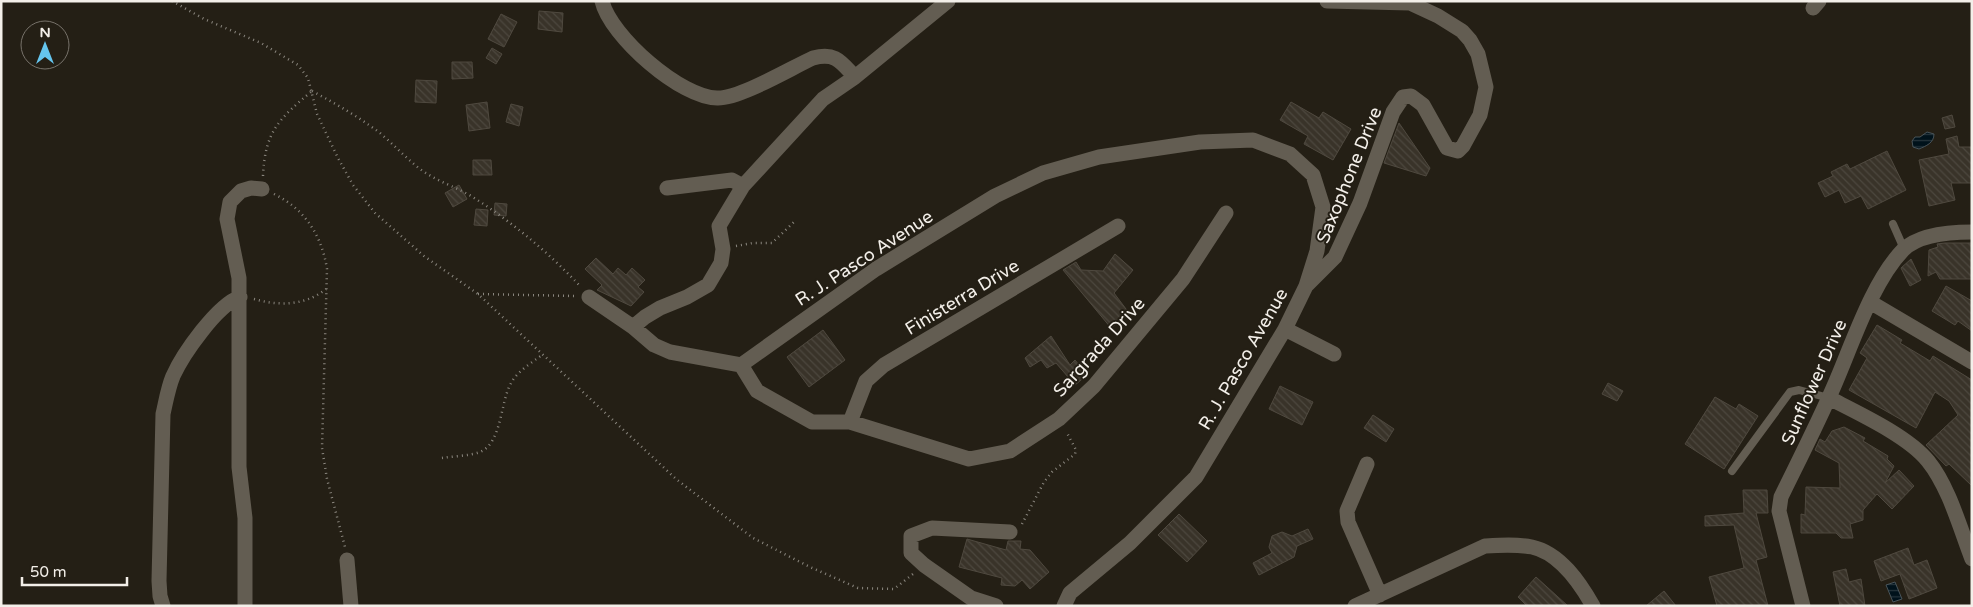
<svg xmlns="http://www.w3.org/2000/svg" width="1973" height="607" font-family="'Varela Round',sans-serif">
	<defs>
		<pattern id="water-rules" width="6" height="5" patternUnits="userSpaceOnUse" patternTransform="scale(1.25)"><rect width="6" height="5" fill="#00121b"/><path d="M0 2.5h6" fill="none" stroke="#26353c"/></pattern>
		<pattern id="building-back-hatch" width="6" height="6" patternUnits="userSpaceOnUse" patternTransform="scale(1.25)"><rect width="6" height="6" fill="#393329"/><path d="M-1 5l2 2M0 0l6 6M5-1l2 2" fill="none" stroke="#4c473e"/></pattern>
	</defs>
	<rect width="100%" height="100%" fill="#241f15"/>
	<!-- water -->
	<path fill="url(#water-rules)" stroke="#495459" d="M1927,132L1934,134C1934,143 1926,146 1919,149L1913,147L1912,141L1915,137H1920Z
		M1895,582L1902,599L1893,602L1886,585Z"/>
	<!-- building -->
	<path fill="url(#building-back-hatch)" stroke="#4f493f" d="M539,11L563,13L562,32L538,29Z
		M501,14L517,22L504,47L488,39Z
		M492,48L502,54L496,64L486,58Z
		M452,62H472L473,78L452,79Z
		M416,80L437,81L436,103L415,102Z
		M487,102L490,128L469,131L466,105Z
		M1291,102L1319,118L1323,112L1351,129L1333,160L1304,144L1308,136L1280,120Z
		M511,104L523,107L519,126L506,122Z
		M1952,115L1955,127L1945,129L1942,118Z
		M1399,123L1430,168L1426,176L1384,163Z
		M1957,136L1959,147H1972V183H1951L1955,200L1929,206L1919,160L1949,154L1946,139Z
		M1887,151L1906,190L1868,209L1861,196L1845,203L1839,190L1825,197L1818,183L1833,176L1831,172L1847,164L1850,169Z
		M473,160H491L492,175H473Z
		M459,185L467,199L453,207L445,193Z
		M495,203L507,204L506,216L494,215Z
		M476,209L488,210L487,226L474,225Z
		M1945,243H1972V279H1940L1936,272L1928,276L1929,250L1938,247L1937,244Z
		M1115,254L1133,270L1114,293L1129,313L1111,328L1063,270L1076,262L1081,270L1103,271Z
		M596,258L613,274L618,268L626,275L632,268L645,280L638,287L644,292L631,306L597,290L602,285L585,269Z
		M1911,259L1921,280L1910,286L1901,268Z
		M1946,286L1972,301V331L1958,321L1955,325L1932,311Z
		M1877,325L1902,340L1900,343L1930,361L1933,356L1972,380V486L1949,464L1946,466L1926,445L1958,415L1949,401L1935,392L1916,428L1849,390L1867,358L1860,353Z
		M823,330L845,360L809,387L787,357Z
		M1051,336L1070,365L1075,360L1087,375L1075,385L1056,363L1047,368L1041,360L1030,367L1025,358Z
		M1608,383L1623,391L1617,401L1602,394Z
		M1280,386L1313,402L1302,425L1269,409Z
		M1715,397L1736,409L1739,404L1758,416L1724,469L1685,444Z
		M1373,415L1394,429L1386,442L1364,428Z
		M1844,427L1865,438L1863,441L1888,456L1887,459L1894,466L1885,483L1899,470L1914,486L1892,509L1877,494L1863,510V520L1850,524L1853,538H1841L1836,533H1801V514L1805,515L1806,487L1840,488L1839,463L1815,450L1820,439L1825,442L1832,431Z
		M1743,490H1767L1768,513H1756L1767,557L1756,560L1768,606H1717L1709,577L1744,568L1734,525L1705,526V516L1744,513Z
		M1179,514L1207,541L1187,562L1158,535Z
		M1308,529L1313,539L1297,546L1294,557L1259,575L1253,563L1272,553L1269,547L1272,536L1282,532L1292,536Z
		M967,539L1006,550L1008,541H1021L1020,549L1030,550L1049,572L1030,589L1022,580L1015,586L1001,585L1002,578L959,567Z
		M1908,548L1914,565L1927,560L1937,588L1909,599L1900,574L1881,581L1874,561Z
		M1846,569L1849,582L1861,579L1865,606H1840L1833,572Z
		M1536,577L1568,606H1527L1518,597Z
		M1664,591L1676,606H1646Z"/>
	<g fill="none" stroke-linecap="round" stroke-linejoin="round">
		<!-- path -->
		<path stroke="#8b877f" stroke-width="2.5" stroke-dasharray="1 4" stroke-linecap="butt" d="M172,1L204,19L261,43L298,65L308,78L317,114L338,158L353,185L375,213L424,256L478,294L676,479L753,538L810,567L858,588L894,589L913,574
			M312,91C336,104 359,117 380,133C394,145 406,158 420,169C436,181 454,186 471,196C511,221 548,252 580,286
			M263,176C265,131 279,119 312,91
			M274,194C305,209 322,236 327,269L322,448L327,479L345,547
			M736,246L753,243H772L794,222
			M478,294L575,296
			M254,299C278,306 305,306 326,289
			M442,458C454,456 469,456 480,452C502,443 500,403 511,383C518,371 531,363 542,355
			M1022,524L1044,482L1052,472L1075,454L1076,450L1066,431"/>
		<!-- lane -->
		<path stroke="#635d52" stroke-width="8" d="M1893,224L1904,249
			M1732,471L1790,392L1799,390L1829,398"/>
		<!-- street -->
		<path stroke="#635d52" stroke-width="15" d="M602,1C610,36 682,99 718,98C741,98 791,68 813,58C836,52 841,62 855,77
			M1813,8L1819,1
			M667,188L732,180L743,186
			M1307,285L1335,257L1360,203L1393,112L1403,97L1411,96L1423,105L1447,148L1458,151L1463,146L1480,115L1486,87L1478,54L1470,40L1462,31L1438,16L1410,3L1327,1
			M589,297L633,327L654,345L670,352L741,365
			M1870,302L1972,362
			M633,327L645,317L660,308L687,297L708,285L721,263L723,249L719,226L743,186L823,99L855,77L948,1
			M1285,329L1334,354
			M741,365L876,269L995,196L1043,173L1099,157L1200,142L1253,140L1290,154L1313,175L1323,207L1317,251L1306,286L1285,329L1196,477L1130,543L1070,593L1064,606
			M741,365L757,391L812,422H850L969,459L1010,451L1059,419L1094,386L1183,279L1226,213
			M1829,398C1858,413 1908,436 1928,461C1949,487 1960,528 1972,559
			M850,422L866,381L884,365L1118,226
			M1367,464L1347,511L1348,522L1380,595
			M347,560L351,606
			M163,606L160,596L159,581L163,414C166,401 168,388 173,376C183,354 217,305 240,297
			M245,606V518L239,467V278L227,219L230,202L241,191L251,188L262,189
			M996,606L971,598L924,565L911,553V536L932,528L1010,532
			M1355,606L1485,546C1501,545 1516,544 1532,547C1560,553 1580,583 1593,606
			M1803,606L1779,511L1781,497C1799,460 1818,423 1834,386C1852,345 1872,282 1903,250C1919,234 1950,232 1972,232"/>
	</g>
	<g text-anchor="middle" stroke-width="4" stroke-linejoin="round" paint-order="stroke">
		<!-- street labels -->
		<g font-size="18" fill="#f3efe9" stroke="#241f15">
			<text transform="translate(1349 175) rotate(-68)" y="6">Saxophone Drive</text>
			<text transform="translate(864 258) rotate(-33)" y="6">R. J. Pasco Avenue</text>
			<text transform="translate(962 297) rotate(-31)" y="6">Finisterra Drive</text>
			<text transform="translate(1099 347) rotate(-48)" y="6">Sargrada Drive</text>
			<text transform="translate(1243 359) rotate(-60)" y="6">R. J. Pasco Avenue</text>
			<text transform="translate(1814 382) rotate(-66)" y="6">Sunflower Drive</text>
		</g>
	</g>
	<!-- border -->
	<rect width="1973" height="607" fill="none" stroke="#f3efe9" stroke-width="5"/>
	<!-- north arrow -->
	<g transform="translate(45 45)"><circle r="24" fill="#241f15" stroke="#77726a"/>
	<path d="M0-4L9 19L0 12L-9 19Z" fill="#65c5ee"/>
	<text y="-8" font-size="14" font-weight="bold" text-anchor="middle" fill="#f3efe9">N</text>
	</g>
	<!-- scale -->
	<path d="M22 577v8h105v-8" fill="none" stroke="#f3efe9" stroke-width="2.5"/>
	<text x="30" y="577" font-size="15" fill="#f3efe9" stroke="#241f15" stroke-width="4" paint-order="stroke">50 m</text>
</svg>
